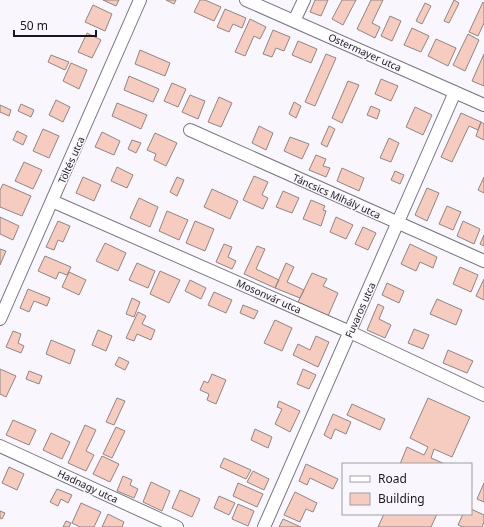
<svg xmlns="http://www.w3.org/2000/svg" width="484" height="527" font-family="'Noto Sans',sans-serif">
	<rect width="100%" height="100%" fill="#f9f6fe"/>
	<!-- building -->
	<path fill="#f5ccbf" stroke="#928581" d="M103,0H119L116,6Z
		M166,0H176L174,4Z
		M200,0H205L221,7L214,21L194,12Z
		M315,0H328L321,16L310,12Z
		M342,0H356L343,25L332,19Z
		M371,0H383L372,23L380,27L375,38L357,29Z
		M454,0L459,3L449,23L444,21Z
		M483,2L484,3V23L478,36L469,32Z
		M425,3L431,6L422,24L416,21Z
		M93,5L112,14L105,31L85,22Z
		M225,9L246,18L242,28L233,24L229,32L217,27Z
		M390,16L401,21L392,41L381,36Z
		M250,19L266,27L260,39L254,36L245,56L235,52Z
		M412,28L429,36L421,52L404,45Z
		M273,30L290,37L284,51L276,48L272,57L263,54Z
		M87,33L101,40L92,58L78,52Z
		M468,34L479,40L465,71L453,65Z
		M436,39L456,48L448,66L428,56Z
		M298,41L317,49L311,63L292,55Z
		M140,50L170,63L165,76L135,64Z
		M326,54L336,58L315,106L305,102Z
		M484,54V86L472,81Z
		M51,55L69,62L65,70L48,62Z
		M71,63L87,70L79,89L63,81Z
		M129,76L159,89L153,102L124,90Z
		M381,79L398,86L391,101L375,94Z
		M348,81L359,85L342,123L332,118Z
		M172,83L186,89L178,107L164,101Z
		M190,95L205,101L198,119L182,112Z
		M219,97L232,103L221,127L208,122Z
		M56,100L70,107L63,122L49,115Z
		M294,102L301,106L296,118L289,114Z
		M117,103L147,115L141,129L112,116Z
		M21,104L34,110L31,117L18,111Z
		M0,105L11,110L9,116L0,112Z
		M371,106L380,110L377,119L367,115Z
		M415,107L432,115L423,135L406,127Z
		M461,113L481,122L478,130L469,126L452,162L441,157Z
		M481,122L484,124V140L476,136Z
		M259,126L273,133L266,150L252,143Z
		M329,126L335,129L327,147L321,144Z
		M43,129L59,136L49,158L33,151Z
		M17,131L27,136L23,145L13,140Z
		M102,132L120,141L114,155L95,147Z
		M155,133L177,143L166,166L154,160L156,154L147,150Z
		M290,137L309,144L302,159L284,151Z
		M389,138L399,143L391,162L380,158Z
		M132,140L141,143L136,153L128,149Z
		M316,155L326,159L323,166L330,168L326,177L309,170Z
		M24,162L42,170L33,189L15,181Z
		M117,167L133,175L127,188L111,181Z
		M342,168L364,178L359,191L337,181Z
		M395,171L404,175L400,184L391,180Z
		M254,176L268,182L262,195L268,198L263,209L243,200Z
		M83,177L101,185L94,201L76,193Z
		M177,177L184,180L177,196L170,192Z
		M484,177V193L478,190Z
		M3,184L31,196L22,216L0,207V190Z
		M427,188L439,193L427,221L415,215Z
		M212,189L238,201L230,219L204,207Z
		M283,191L299,198L292,213L276,207Z
		M139,198L158,207L150,227L130,218Z
		M311,200L325,206L323,210L326,211L321,226L303,219Z
		M447,206L461,212L453,230L439,224Z
		M167,211L188,220L179,240L159,231Z
		M0,217L19,226L13,240L0,234Z
		M336,217L353,225L346,239L330,232Z
		M58,221L70,226L63,242L58,240L54,250L46,247Z
		M195,221L214,229L205,251L186,243Z
		M463,221L480,229L474,244L457,236Z
		M363,227L376,233L368,250L355,244Z
		M484,235V246L480,244Z
		M105,243L126,253L118,271L96,261Z
		M224,244L232,247L228,257L236,261L232,269L216,262Z
		M410,244L437,257L433,268L420,262L416,271L401,264Z
		M257,246L265,249L256,269L279,280L275,288L244,274Z
		M0,249L6,251L0,265Z
		M45,256L71,267L67,275L59,272L56,279L38,271Z
		M137,263L155,271L148,288L129,280Z
		M286,263L294,267L287,282L304,290L300,298L275,288Z
		M460,267L478,275L471,292L453,284Z
		M160,271L180,280L169,303L150,294Z
		M69,272L86,280L79,295L62,287Z
		M312,273L327,279L323,286L338,293L328,316L298,302Z
		M484,279V300L476,296Z
		M190,280L206,288L201,299L185,291Z
		M387,283L404,291L399,303L382,295Z
		M28,289L50,298L47,306L34,301L29,312L20,308Z
		M214,292L232,300L226,313L208,305Z
		M132,298L140,302L134,317L126,314Z
		M437,299L462,310L456,325L430,314Z
		M378,304L384,307L379,319L391,325L385,338L367,330Z
		M243,305L258,311L254,319L240,313Z
		M138,312L146,316L142,324L155,330L151,340L137,334L134,341L126,338Z
		M275,320L292,328L282,351L264,343Z
		M414,329L429,335L423,349L408,343Z
		M98,330L112,336L106,351L92,345Z
		M13,331L21,334L18,343L24,346L21,353L6,347Z
		M316,336L329,342L318,367L293,355L298,344L310,350Z
		M51,340L75,350L70,364L46,354Z
		M448,350L473,361L467,373L443,363Z
		M119,357L129,362L125,370L115,365Z
		M0,369L16,376L6,397L0,394Z
		M303,369L316,375L309,389L297,384Z
		M29,371L42,376L39,384L26,379Z
		M212,374L226,380L216,404L207,400L209,394L200,390L204,381L208,383Z
		M117,398L125,401L114,425L106,422Z
		M428,398L470,417L452,457L434,449L431,458L445,464H400L407,447L424,455L428,447L410,438Z
		M279,401L300,411L290,432L275,424L282,409L277,407Z
		M352,404L385,419L380,430L347,415Z
		M333,414L351,422L346,434L335,429L331,439L324,435Z
		M13,420L36,430L29,445L6,435Z
		M85,425L96,430L86,451L94,455L86,471L68,463Z
		M116,427L125,431L112,458L103,454Z
		M255,429L272,437L268,448L251,440Z
		M51,433L70,442L62,459L43,450Z
		M102,456L119,464L110,482L93,474Z
		M224,458L251,470L246,479L220,467Z
		M306,464L338,479L333,489L310,478L307,485L299,481Z
		M9,467L24,474L17,490L2,483Z
		M253,471L269,479L264,490L247,482Z
		M123,476L132,480L130,485L138,489L134,498L117,491Z
		M151,482L170,491L162,511L143,502Z
		M238,483L263,494L257,507L233,496Z
		M484,483V502L477,499Z
		M57,489L72,495L68,503L61,499L58,506L50,502Z
		M180,490L200,499L192,517L172,508Z
		M295,492L317,503L313,512L306,509L300,522L284,515Z
		M219,496L235,503L229,515L214,508Z
		M81,503L101,512L94,527H80L72,523Z
		M238,504L254,511L248,526L232,519Z
		M471,509L484,515V522L482,527H463L458,525L463,514H471Z
		M0,511L5,513L2,519L0,518Z
		M108,514L124,522L122,527H102Z
		M384,514H437L431,527H378Z
		M283,519L301,527H279Z
		M66,521L71,523L69,527H63Z"/>
	<g fill="none" stroke-linecap="round" stroke-linejoin="round">
		<defs>
			<path id="minor" d="M246,0L484,105
				M294,21L304,0
				M190,130L484,261
				M52,201L350,332L484,395
				M0,319L140,0
				M0,446L177,527
				M264,527L455,92"/>
		</defs>
		<!-- minor casing -->
		<use href="#minor" stroke="#7b7781" stroke-width="14"/>
		<!-- minor -->
		<use href="#minor" stroke="#fff" stroke-width="12"/>
	</g>
	<g text-anchor="middle" stroke-width="3" stroke-linejoin="round" paint-order="stroke">
		<!-- street labels -->
		<g font-size="10" fill="#1a181c" stroke="#f9f6fe">
			<text transform="translate(365 52) rotate(24)" y="4">Ostermayer utca</text>
			<text transform="translate(71 160) rotate(-66)" y="4">Töltés utca</text>
			<text transform="translate(337 196) rotate(24)" y="4">Táncsics Mihály utca</text>
			<text transform="translate(269 296) rotate(24)" y="4">Mosonvár utca</text>
			<text transform="translate(360 310) rotate(-66)" y="4">Fuvaros utca</text>
			<text transform="translate(88 486) rotate(25)" y="4">Hadnagy utca</text>
		</g>
	</g>
	<!-- legend -->
	<rect x="342" y="463" width="130" height="52" fill="#f9f6fe" stroke="#a09da4"/>
	<rect x="350" y="476" width="20" height="6" fill="#ffffff" stroke="#a09da4"/>
	<text x="378" y="483" font-size="12" fill="#1a181c">Road</text>
	<rect x="350" y="493" width="20" height="12" fill="#f5ccbf" stroke="#a09da4"/>
	<text x="378" y="503" font-size="12" fill="#1a181c">Building</text>
	<!-- scale -->
	<path d="M14 30v6h82v-6" fill="none" stroke="#1a181c" stroke-width="2"/>
	<text x="20" y="30" font-size="12" fill="#1a181c" stroke="#f9f6fe" stroke-width="3" paint-order="stroke">50 m</text>
</svg>
